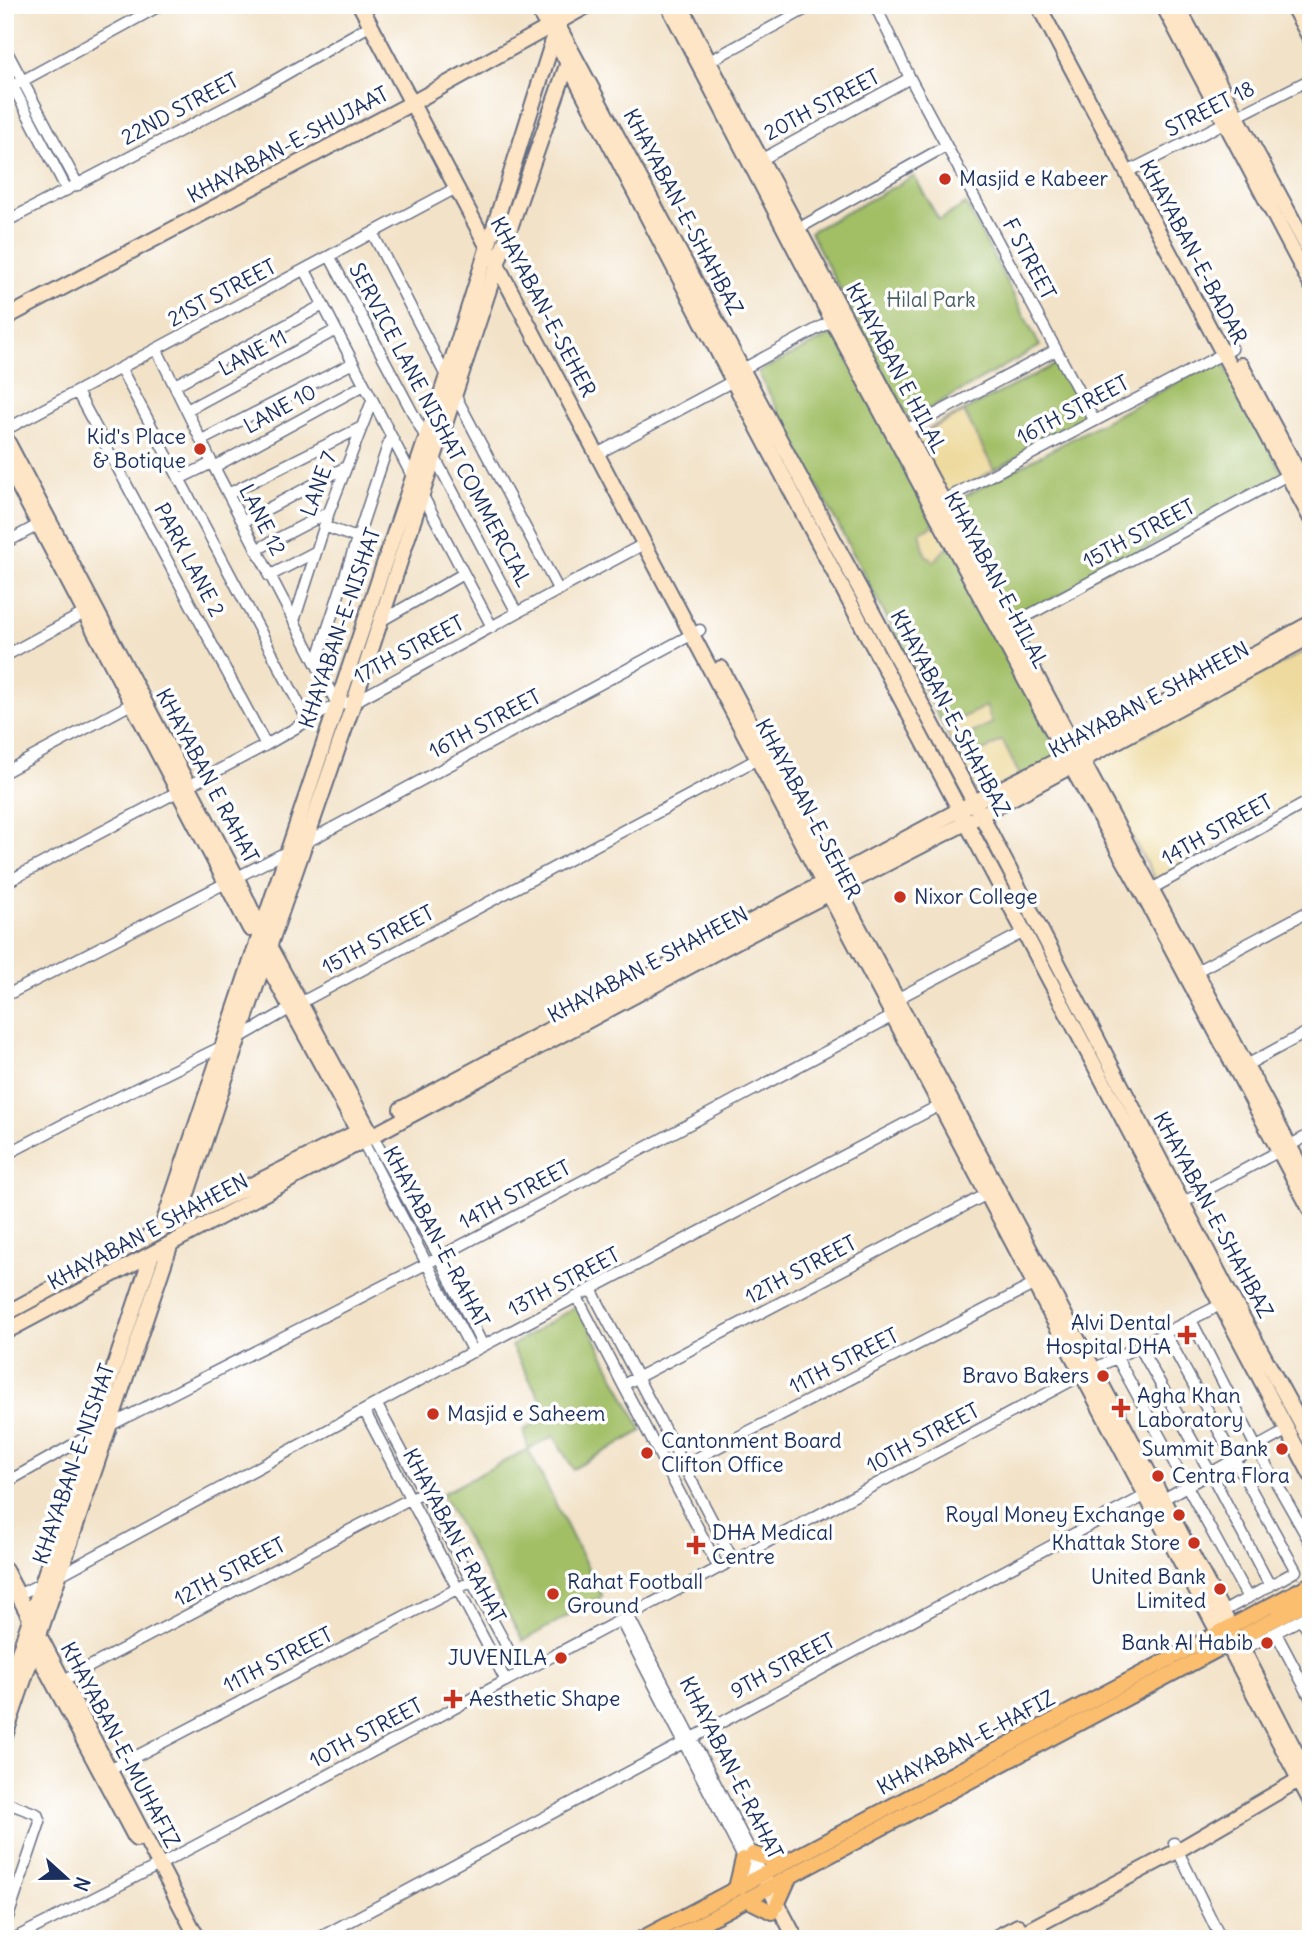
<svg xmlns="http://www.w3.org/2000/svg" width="1316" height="1944" font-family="Delius,sans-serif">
	<rect width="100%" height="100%" fill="#fff"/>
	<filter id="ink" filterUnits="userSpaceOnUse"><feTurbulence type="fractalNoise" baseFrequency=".0143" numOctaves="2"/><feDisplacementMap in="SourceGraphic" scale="14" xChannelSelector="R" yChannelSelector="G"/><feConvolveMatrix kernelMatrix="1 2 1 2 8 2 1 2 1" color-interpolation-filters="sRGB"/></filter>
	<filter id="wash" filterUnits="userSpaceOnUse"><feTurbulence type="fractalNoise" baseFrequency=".00686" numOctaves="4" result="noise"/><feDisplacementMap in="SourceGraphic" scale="28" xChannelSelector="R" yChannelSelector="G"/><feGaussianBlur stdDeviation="1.57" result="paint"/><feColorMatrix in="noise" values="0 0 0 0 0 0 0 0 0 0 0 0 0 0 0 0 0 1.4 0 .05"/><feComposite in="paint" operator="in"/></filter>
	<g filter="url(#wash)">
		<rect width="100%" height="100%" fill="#f2e2c7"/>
		<!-- green -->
		<path fill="#a2bf66" stroke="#5e7762" stroke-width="2" d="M914,176L939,220L966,204L1040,346L909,420L810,232Z
			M831,335L837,338L946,548L955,551L1062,755L1020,776L1002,740L962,764L952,743L992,723L985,707L944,727L758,372Z
			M1221,359L1283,474L1010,622L952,503Z
			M1058,363L1089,419L994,470L965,413L913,437Z
			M578,1305L642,1431L573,1469L554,1436L528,1449L602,1596L523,1641L442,1494L528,1449L524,1430L550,1416L511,1346Z"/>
		<!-- sand -->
		<path fill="#eeda9e" stroke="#84847e" stroke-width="2" d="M964,412L994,470L944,498L913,437Z
			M938,523L953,550L946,548L934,562L925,554L920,532Z
			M1311,648V793L1156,881L1091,763Z
			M986,706L992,723L952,743L944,727Z
			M1002,740L1020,776L978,796L962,764Z"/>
	</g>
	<g filter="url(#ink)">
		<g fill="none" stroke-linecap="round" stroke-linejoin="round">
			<defs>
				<path id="street" d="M875,5L910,78L1094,420
					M5,48L78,185
					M706,63L813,5
					M5,71L67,190
					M13,86L161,5
					M757,162L910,78
					M1127,172L1311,79
					M5,222L251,94L371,25
					M794,231L946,146
					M373,234L448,380
					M330,257L427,440
					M305,270L413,478
					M157,350L214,467L337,704
					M121,369L308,721
					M743,369L837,318
					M175,385L323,305
					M77,392L266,745
					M454,393L558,589
					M187,410L336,330
					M5,430L456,188
					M902,432L1056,350
					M202,440L353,363
					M433,454L516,611
					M597,454L733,381
					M214,467L364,385
					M179,479L212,463
					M228,494L360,428
					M422,494L492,627
					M940,502L1232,349
					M243,522L346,467
					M324,526L357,538
					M5,543L40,524
					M256,550L329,512
					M269,576L315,552
					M294,621L329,512L372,401
					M379,622L463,574
					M1005,628L1293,472
					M5,656L86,612
					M316,664L391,436
					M5,772L133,703
					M303,844L700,630
					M5,883L266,745L337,704L354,702C451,650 547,595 644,544
					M1146,892L1311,800
					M1191,974L1311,910
					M5,996L290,850
					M891,1002L1024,932
					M1243,1067L1311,1030
					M372,1135L439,1257L483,1346
					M362,1140L473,1352
					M5,1155L68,1122L239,1038L300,1003L763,756
					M1182,1203L1311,1134
					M591,1289L733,1560
					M577,1297L719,1568
					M1191,1320L1256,1447L1311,1544
					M1165,1333L1296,1571L1217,1615
					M1139,1346L1210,1472L1270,1586
					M1117,1358L1248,1598
					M623,1385L991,1192
					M377,1405L521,1673
					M365,1412L506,1681
					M109,1426L426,1264L893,1016
					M670,1472L1035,1284
					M5,1483L92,1434
					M1158,1502L1286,1431
					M58,1576L483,1346L940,1105
					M18,1595L44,1582
					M5,1599L9,1597
					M629,1617L763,1875
					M1301,1619L1311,1636
					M621,1621L754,1879
					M1276,1633L1311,1699
					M1240,1651L1311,1614
					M58,1683L423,1492
					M106,1772L472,1581
					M5,1802L37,1814L40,1822L5,1926
					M1174,1843L1221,1939
					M13,1939L159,1865L1082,1375L1220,1305
					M317,1939L1150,1493"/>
				<path id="secondary" d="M360,5L1218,1632
					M535,5L554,37L733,381L1311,1475
					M547,5L981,815L1227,1289L1311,1442
					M668,5L832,320L1066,756
					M681,5L709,62L1076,750
					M1038,5L1311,519
					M1163,5L1311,285
					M1177,5L1311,254
					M1292,5L1311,40
					M1303,5L1311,19
					M5,318L412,103L589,5
					M1241,365L1311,496
					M5,437L236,876L261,931L372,1135
					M5,460L250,929
					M721,668L1230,1626
					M1082,760L1311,1186
					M1071,766L1143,894L1311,1211
					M263,957L362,1139
					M401,1109L974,802L1066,756L1311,623
					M177,1224L265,959L354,702L497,265L567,65
					M161,1230L447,376L554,37
					M5,1314L161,1230L365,1128
					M5,1332L735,942L981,815L1311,636
					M5,1570L198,1939
					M1237,1638L1305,1770
					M32,1643L136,1839
					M1227,1643L1311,1802
					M5,1694L152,1254
					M5,1736L170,1246
					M764,1878L796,1939
					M993,1939L1018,1926
					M1011,1939L1177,1851L1307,1775"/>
				<path id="primary" d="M753,1854L783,1863
					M736,1888L743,1859
					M746,1899L772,1912
					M777,1905L790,1876
					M641,1939L1311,1584
					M672,1939L1311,1600"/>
			</defs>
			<!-- street casing -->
			<use href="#street" stroke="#666e83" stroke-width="13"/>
			<!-- secondary casing -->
			<use href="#secondary" stroke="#666e83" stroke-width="18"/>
			<!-- primary casing -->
			<use href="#primary" stroke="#666e83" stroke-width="18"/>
			<!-- street -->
			<use href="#street" stroke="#fff" stroke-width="10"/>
			<!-- secondary -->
			<use href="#secondary" stroke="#fde5c5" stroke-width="14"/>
			<!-- primary -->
			<use href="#primary" stroke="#fbbd6e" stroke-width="14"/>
		</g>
	</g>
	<!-- markers -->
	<g fill="#c8321e" stroke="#fff" stroke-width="2.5">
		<circle cx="945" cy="179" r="7"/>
		<circle cx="200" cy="449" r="7"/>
		<circle cx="900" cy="897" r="7"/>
		<path d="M1183.5 1324.5h7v7h7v7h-7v7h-7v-7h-7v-7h7z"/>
		<circle cx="1103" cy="1376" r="7"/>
		<path d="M1117.5 1397.5h7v7h7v7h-7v7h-7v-7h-7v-7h7z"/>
		<circle cx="433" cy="1414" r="7"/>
		<circle cx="1282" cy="1449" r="7"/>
		<circle cx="647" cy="1453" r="7"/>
		<circle cx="1158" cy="1476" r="7"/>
		<circle cx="1179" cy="1515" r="7"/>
		<circle cx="1194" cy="1543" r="7"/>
		<path d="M692.5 1534.5h7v7h7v7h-7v7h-7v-7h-7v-7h7z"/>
		<circle cx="1220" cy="1589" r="7"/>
		<circle cx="553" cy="1594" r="7"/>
		<circle cx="1267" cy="1643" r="7"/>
		<circle cx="561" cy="1658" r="7"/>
		<path d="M449.5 1688.5h7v7h7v7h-7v7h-7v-7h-7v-7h7z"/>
	</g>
	<g text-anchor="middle" stroke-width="7" stroke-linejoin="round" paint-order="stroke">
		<!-- street labels -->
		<g font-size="21" fill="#1b2f5e" stroke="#fff">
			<text transform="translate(822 105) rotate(-28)" y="7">20TH STREET</text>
			<text transform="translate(180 109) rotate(-28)" y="7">22ND STREET</text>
			<text transform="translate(1210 109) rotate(-27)" y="7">STREET 18</text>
			<text transform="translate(288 145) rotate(-28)" y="7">KHAYABAN-E-SHUJAAT</text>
			<text transform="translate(683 212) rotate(62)" y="7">KHAYABAN-E-SHAHBAZ</text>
			<text transform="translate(1193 252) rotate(62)" y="7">KHAYABAN-E-BADAR</text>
			<text transform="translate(1029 259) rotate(62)" y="7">F STREET</text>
			<text transform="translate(222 293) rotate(-28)" y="7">21ST STREET</text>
			<text transform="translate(543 307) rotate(62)" y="7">KHAYABAN-E-SEHER</text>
			<text transform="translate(253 353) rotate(-28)" y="7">LANE 11</text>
			<text transform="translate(896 368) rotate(62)" y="7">KHAYABAN E HILAL</text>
			<text transform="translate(280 409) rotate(-29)" y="7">LANE 10</text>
			<text transform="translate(1073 410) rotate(-28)" y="7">16TH STREET</text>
			<text transform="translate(440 425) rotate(62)" y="7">SERVICE LANE NISHAT COMMERCIAL</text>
			<text transform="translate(319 484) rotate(-70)" y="7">LANE 7</text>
			<text transform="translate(262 520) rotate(63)" y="7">LANE 12</text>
			<text transform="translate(1139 534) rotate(-28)" y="7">15TH STREET</text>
			<text transform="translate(189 560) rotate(62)" y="7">PARK LANE 2</text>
			<text transform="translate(996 580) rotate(62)" y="7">KHAYABAN-E-HILAL</text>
			<text transform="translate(340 628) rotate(-71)" y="7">KHAYABAN-E-NISHAT</text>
			<text transform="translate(409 650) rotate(-28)" y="7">17TH STREET</text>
			<text transform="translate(1149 700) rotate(-28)" y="7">KHAYABAN E SHAHEEN</text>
			<text transform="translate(950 713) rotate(62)" y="7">KHAYABAN-E-SHAHBAZ</text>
			<text transform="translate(485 724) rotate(-28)" y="7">16TH STREET</text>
			<text transform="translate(207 776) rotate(62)" y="7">KHAYABAN E RAHAT</text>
			<text transform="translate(808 809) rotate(62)" y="7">KHAYABAN-E-SEHER</text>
			<text transform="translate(1217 830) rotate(-29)" y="7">14TH STREET</text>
			<text transform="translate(378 940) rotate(-28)" y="7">15TH STREET</text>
			<text transform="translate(648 965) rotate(-28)" y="7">KHAYABAN E SHAHEEN</text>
			<text transform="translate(515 1195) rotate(-28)" y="7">14TH STREET</text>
			<text transform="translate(1213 1215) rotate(62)" y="7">KHAYABAN-E-SHAHBAZ</text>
			<text transform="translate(148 1232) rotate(-28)" y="7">KHAYABAN E SHAHEEN</text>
			<text transform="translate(436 1237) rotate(62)" y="7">KHAYABAN-E-RAHAT</text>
			<text transform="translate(801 1270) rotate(-28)" y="7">12TH STREET</text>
			<text transform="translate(564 1282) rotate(-28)" y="7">13TH STREET</text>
			<text transform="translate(844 1361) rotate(-27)" y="7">11TH STREET</text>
			<text transform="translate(923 1438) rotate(-28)" y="7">10TH STREET</text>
			<text transform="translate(74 1464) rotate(-71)" y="7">KHAYABAN-E-NISHAT</text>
			<text transform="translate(454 1536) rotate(62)" y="7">KHAYABAN E RAHAT</text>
			<text transform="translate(230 1572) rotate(-28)" y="7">12TH STREET</text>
			<text transform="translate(278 1660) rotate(-27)" y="7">11TH STREET</text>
			<text transform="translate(783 1666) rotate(-28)" y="7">9TH STREET</text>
			<text transform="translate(366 1733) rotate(-28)" y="7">10TH STREET</text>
			<text transform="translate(966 1743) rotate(-28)" y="7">KHAYABAN-E-HAFIZ</text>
			<text transform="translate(120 1745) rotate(62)" y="7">KHAYABAN-E-MUHAFIZ</text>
			<text transform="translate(731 1768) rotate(63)" y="7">KHAYABAN-E-RAHAT</text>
		</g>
		<!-- poi labels -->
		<g font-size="21" fill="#1b2f5e" stroke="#fff" text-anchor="start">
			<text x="959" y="186">Masjid e Kabeer</text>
			<text x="186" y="444" text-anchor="end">Kid's Place<tspan x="186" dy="24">&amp; Botique</tspan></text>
			<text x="914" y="904">Nixor College</text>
			<text x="1171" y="1330" text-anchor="end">Alvi Dental<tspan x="1171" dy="24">Hospital DHA</tspan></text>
			<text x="1089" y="1383" text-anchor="end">Bravo Bakers</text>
			<text x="1137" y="1403">Agha Khan<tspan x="1137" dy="24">Laboratory</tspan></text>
			<text x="447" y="1421">Masjid e Saheem</text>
			<text x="661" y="1448">Cantonment Board<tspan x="661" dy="24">Clifton Office</tspan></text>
			<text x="1268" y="1456" text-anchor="end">Summit Bank</text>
			<text x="1172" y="1483">Centra Flora</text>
			<text x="1165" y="1522" text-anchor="end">Royal Money Exchange</text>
			<text x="712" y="1540">DHA Medical<tspan x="712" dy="24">Centre</tspan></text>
			<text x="1180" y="1550" text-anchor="end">Khattak Store</text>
			<text x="1206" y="1584" text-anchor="end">United Bank<tspan x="1206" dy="24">Limited</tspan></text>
			<text x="567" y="1589">Rahat Football<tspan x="567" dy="24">Ground</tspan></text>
			<text x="1253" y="1650" text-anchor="end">Bank Al Habib</text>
			<text x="547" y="1665" text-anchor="end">JUVENILA</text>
			<text x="469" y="1706">Aesthetic Shape</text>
		</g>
		<!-- park labels -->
		<g font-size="21" fill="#4a6161" stroke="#fff">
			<text x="931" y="307">Hilal Park</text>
		</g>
	</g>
	<!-- margin -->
	<rect width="1316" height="1944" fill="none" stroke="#fff" stroke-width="28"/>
	<!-- north arrow -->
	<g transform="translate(66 1878) rotate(111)" stroke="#ffffff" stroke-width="5" paint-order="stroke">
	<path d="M0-5L12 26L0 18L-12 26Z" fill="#1b2f5e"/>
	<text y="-10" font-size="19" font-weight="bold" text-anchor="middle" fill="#1b2f5e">N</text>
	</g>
</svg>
